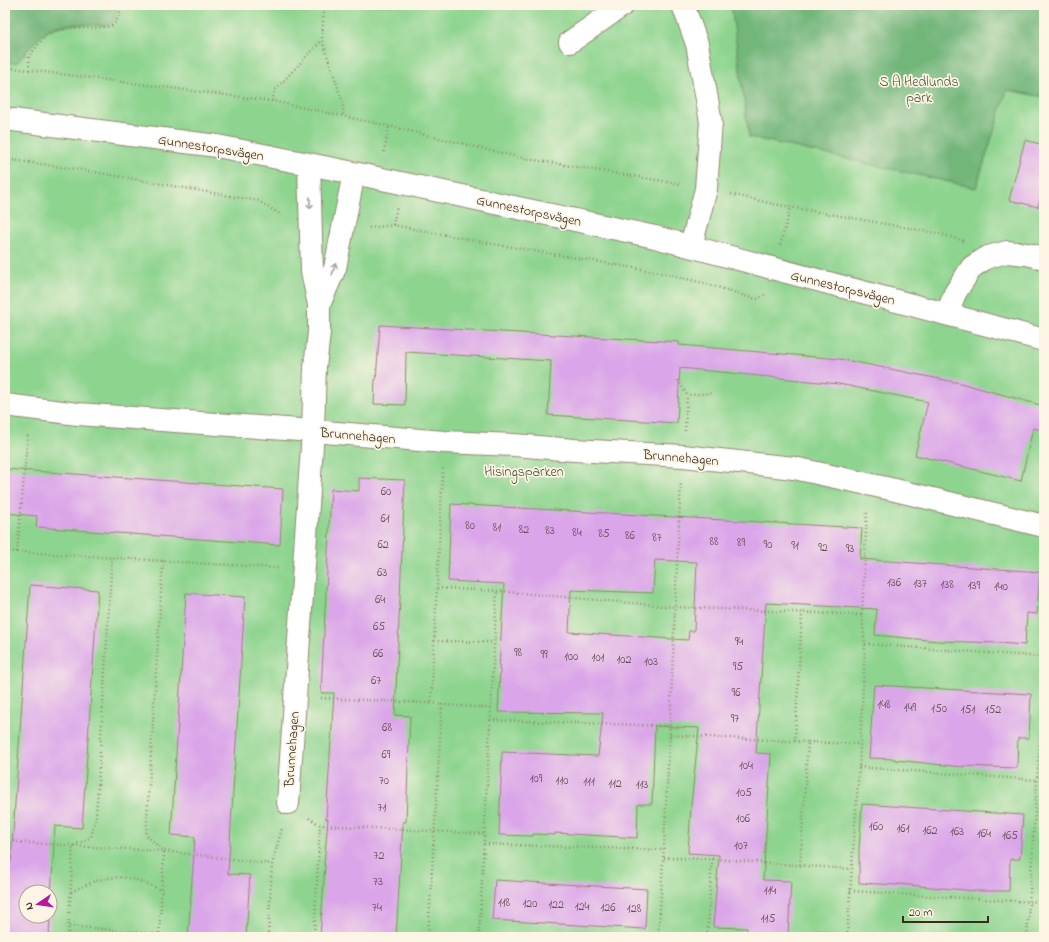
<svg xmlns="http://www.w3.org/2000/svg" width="1049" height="942" font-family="'Indie Flower',sans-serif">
	<rect width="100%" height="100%" fill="#fcf5e5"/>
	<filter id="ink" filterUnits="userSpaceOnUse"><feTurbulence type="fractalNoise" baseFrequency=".025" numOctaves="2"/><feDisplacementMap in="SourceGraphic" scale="8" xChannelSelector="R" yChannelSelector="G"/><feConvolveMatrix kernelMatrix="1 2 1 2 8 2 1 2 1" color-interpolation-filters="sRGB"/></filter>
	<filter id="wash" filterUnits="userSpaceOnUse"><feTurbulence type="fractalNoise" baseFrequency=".012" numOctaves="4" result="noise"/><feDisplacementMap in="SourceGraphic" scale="16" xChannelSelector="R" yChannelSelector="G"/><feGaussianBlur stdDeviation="0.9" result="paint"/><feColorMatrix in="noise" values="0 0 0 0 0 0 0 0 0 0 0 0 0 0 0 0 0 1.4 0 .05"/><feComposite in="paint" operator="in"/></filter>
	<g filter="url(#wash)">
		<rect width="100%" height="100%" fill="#e9e2c0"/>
		<!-- green -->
		<path fill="#8dd48f" stroke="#647f56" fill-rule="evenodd" d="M5,5H1044V937H5ZM26,892H50V916H26Z"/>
		<!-- forest -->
		<path fill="#72b67a" stroke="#56704c" d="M5,5H115C117,14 115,22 106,25C88,25 66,21 50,30C36,37 27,52 17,63L5,62Z
			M731,5H1044V97L1007,90L976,188L749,137Z"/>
		<g id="blocks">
			<!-- building -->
			<path fill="#daa5e9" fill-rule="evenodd" d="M1025,140L1044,145V184L1038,207L1009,200Z
				M380,325L679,342V345L840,359L960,383L1044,406V431L1033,428L1021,481L915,455L928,402L839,384L680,368L677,423L548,415L551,361L406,352L405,405L374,404L375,380H376Z
				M5,469L283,489L280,545L36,527L37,516L5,513Z
				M359,478L405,480L395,715L410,716L406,822H403L396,937H320L325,865H324L328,819H326L334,693H321L331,489L359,491Z
				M451,504L862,528L860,559L1040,572L1037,614L1027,613L1025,645L998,643L938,641L875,635L877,609L766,603L756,753L771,754L763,880L791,881L788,937H747V928L713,927L719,855L688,853L691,806L699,728L655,726L652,804H638L637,838L555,833V835L533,834V836L499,835L502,752L598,756L603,713L498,712L500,670H499L504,584L448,581ZM655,560L697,562L694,631H689L688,640L569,632L571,590L653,593Z
				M30,585L98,590L85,785L82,828L55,826L50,914V892H26V916H50L49,937H5V861L11,862Z
				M186,593L245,597L228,874L250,875L246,937H188L195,837L171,835Z
				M874,685L1031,694L1029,738H1018L1017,768L963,766V767L895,760V759L869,758Z
				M862,804L1023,815L1020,859H1010L1009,891H975L898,884V885L859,883V849Z
				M495,880L647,889L645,929L492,920Z"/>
		</g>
	</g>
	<g filter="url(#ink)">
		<use href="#blocks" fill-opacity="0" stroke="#92866f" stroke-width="1"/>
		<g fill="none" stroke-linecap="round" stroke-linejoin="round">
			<defs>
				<path id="minor" d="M683,5L697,44L711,122L706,189L691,246
					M570,42L623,5
					M5,119L217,146L354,173L655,237L1044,340
					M319,305L335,268L354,173
					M947,314L955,293L972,267L988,257L1007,252L1027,254L1044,258
					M5,405L78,414L313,431L444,442L514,445L574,450L683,456L794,468L895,490L1044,526
					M288,803L313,431L315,367L319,333V305L312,271L309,164"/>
			</defs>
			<!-- minor casing -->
			<use href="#minor" stroke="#92866f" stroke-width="24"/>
			<!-- path -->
			<path stroke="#92866f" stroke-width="2.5" stroke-dasharray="1 3" stroke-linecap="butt" d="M324,5L322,40L343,103V116
				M5,67L272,101L389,126L522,158L681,184
				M29,70V56L47,34L51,31L73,28H92L111,26C119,20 120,14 120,5
				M272,101L275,90L322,40
				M384,152L389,126
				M5,159L83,170L258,201L285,217
				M731,194L773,204L937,233L965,241
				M393,225L397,207
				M369,228L393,225L488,243L653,271L699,282L731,291L744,296L758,299L766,294
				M780,245L791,207
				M678,380L687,395L713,393
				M685,431L687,395
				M5,551L278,568
				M17,552L28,433
				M437,588L497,591L675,607L862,615
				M434,641L494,642
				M865,644L1044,657
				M321,698L431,703L443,467
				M431,703L442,705
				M490,720L670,726
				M670,735L808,742L800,865
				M795,741L802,613
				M808,742L859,744
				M859,767L1036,780
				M309,818L320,825L484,834
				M5,841L73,846L164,851L272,864
				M484,844L664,850
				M664,858L712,859L707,937
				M712,859L851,869
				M850,891L1030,902L1044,900
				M71,892C108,873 125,872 162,891
				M69,926L159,934
				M68,937L73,846L91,837L96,817L112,557
				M159,937L164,851L146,835L163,560
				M268,937L272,864L282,828
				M314,937L320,825
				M428,937L442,705L491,708
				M479,937L497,591
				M658,937C669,786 673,634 681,482
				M847,937L859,767L865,644L862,615L867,510
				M1027,937L1037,780L1044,692"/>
			<!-- minor -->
			<use href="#minor" stroke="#fff" stroke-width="22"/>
		</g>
		<!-- one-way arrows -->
		<defs><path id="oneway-shaft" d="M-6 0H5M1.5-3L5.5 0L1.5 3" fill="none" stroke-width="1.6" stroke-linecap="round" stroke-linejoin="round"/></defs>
		<g stroke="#a79f9a">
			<use href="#oneway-shaft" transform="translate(310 203) rotate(88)"/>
			<use href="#oneway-shaft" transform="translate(334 269) rotate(-72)"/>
		</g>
	</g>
	<g text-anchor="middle" stroke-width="3.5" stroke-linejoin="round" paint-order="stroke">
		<!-- number labels -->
		<g font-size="12" fill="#634951">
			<text x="386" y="495">60</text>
			<text x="385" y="522">61</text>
			<text x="470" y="529">80</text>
			<text x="497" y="531">81</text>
			<text x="524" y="533">82</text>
			<text x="550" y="534">83</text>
			<text x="577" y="536">84</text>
			<text x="604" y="537">85</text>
			<text x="630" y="539">86</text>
			<text x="657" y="541">87</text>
			<text x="714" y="545">88</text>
			<text x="741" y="546">89</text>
			<text x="383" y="548">62</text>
			<text x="768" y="548">90</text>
			<text x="795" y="549">91</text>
			<text x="823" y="551">92</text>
			<text x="850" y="552">93</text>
			<text x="382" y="576">63</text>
			<text x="894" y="586">136</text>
			<text x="920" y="587">137</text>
			<text x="947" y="588">138</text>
			<text x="974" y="589">139</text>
			<text x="1001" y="590">140</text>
			<text x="380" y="603">64</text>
			<text x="379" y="630">65</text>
			<text x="739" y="645">94</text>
			<text x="518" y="656">98</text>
			<text x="378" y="657">66</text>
			<text x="544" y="658">99</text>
			<text x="571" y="660">100</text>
			<text x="598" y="661">101</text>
			<text x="624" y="663">102</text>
			<text x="651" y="665">103</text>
			<text x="738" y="670">95</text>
			<text x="376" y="684">67</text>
			<text x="736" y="696">96</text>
			<text x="884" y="708">148</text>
			<text x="910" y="711">149</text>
			<text x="939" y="712">150</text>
			<text x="968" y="713">151</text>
			<text x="993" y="713">152</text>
			<text x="735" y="722">97</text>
			<text x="387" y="731">68</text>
			<text x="386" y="758">69</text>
			<text x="746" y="769">104</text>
			<text x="536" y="782">109</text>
			<text x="384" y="784">70</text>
			<text x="562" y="784">110</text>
			<text x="589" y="785">111</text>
			<text x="615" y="787">112</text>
			<text x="642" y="788">113</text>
			<text x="744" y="796">105</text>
			<text x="382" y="811">71</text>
			<text x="743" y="822">106</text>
			<text x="876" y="830">160</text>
			<text x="903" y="832">161</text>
			<text x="930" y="834">162</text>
			<text x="957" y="835">163</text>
			<text x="984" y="837">164</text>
			<text x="1010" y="839">165</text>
			<text x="741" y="849">107</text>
			<text x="379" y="859">72</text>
			<text x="378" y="885">73</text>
			<text x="770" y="894">114</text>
			<text x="504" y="906">118</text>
			<text x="530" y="907">120</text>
			<text x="556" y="908">122</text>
			<text x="582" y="910">124</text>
			<text x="377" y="911">74</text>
			<text x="608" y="911">126</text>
			<text x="634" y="912">128</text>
			<text x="768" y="922">115</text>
		</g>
		<!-- park labels -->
		<g font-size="14" fill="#50543a" stroke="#fcf5e5">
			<text x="919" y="86">S A Hedlunds<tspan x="919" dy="16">park</tspan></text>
			<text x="524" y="476">Hisingsparken</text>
		</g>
		<!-- street labels -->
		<g font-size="14" fill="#3b2a1e" stroke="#fcf5e5">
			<text transform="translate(211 147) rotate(9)" y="5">Gunnestorpsvägen</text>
			<text transform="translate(529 210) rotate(12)" y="5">Gunnestorpsvägen</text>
			<text transform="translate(843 287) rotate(14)" y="5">Gunnestorpsvägen</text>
			<text transform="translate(358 435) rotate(5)" y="5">Brunnehagen</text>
			<text transform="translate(681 457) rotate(5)" y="5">Brunnehagen</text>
			<text transform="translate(291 749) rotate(-86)" y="5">Brunnehagen</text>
		</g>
	</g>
	<!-- margin -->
	<rect width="1049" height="942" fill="none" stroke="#fcf5e5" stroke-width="20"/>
	<!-- north arrow -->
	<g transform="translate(38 904) rotate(257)"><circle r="19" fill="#fcf5e5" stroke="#afa495"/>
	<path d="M0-3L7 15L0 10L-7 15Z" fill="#b5179e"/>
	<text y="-6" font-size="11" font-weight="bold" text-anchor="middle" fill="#3b2a1e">N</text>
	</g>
	<!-- scale -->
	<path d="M903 916v6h85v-6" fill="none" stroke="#3b2a1e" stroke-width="2"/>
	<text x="909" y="916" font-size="12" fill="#3b2a1e" stroke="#fcf5e5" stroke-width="3" paint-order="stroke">20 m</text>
</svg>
